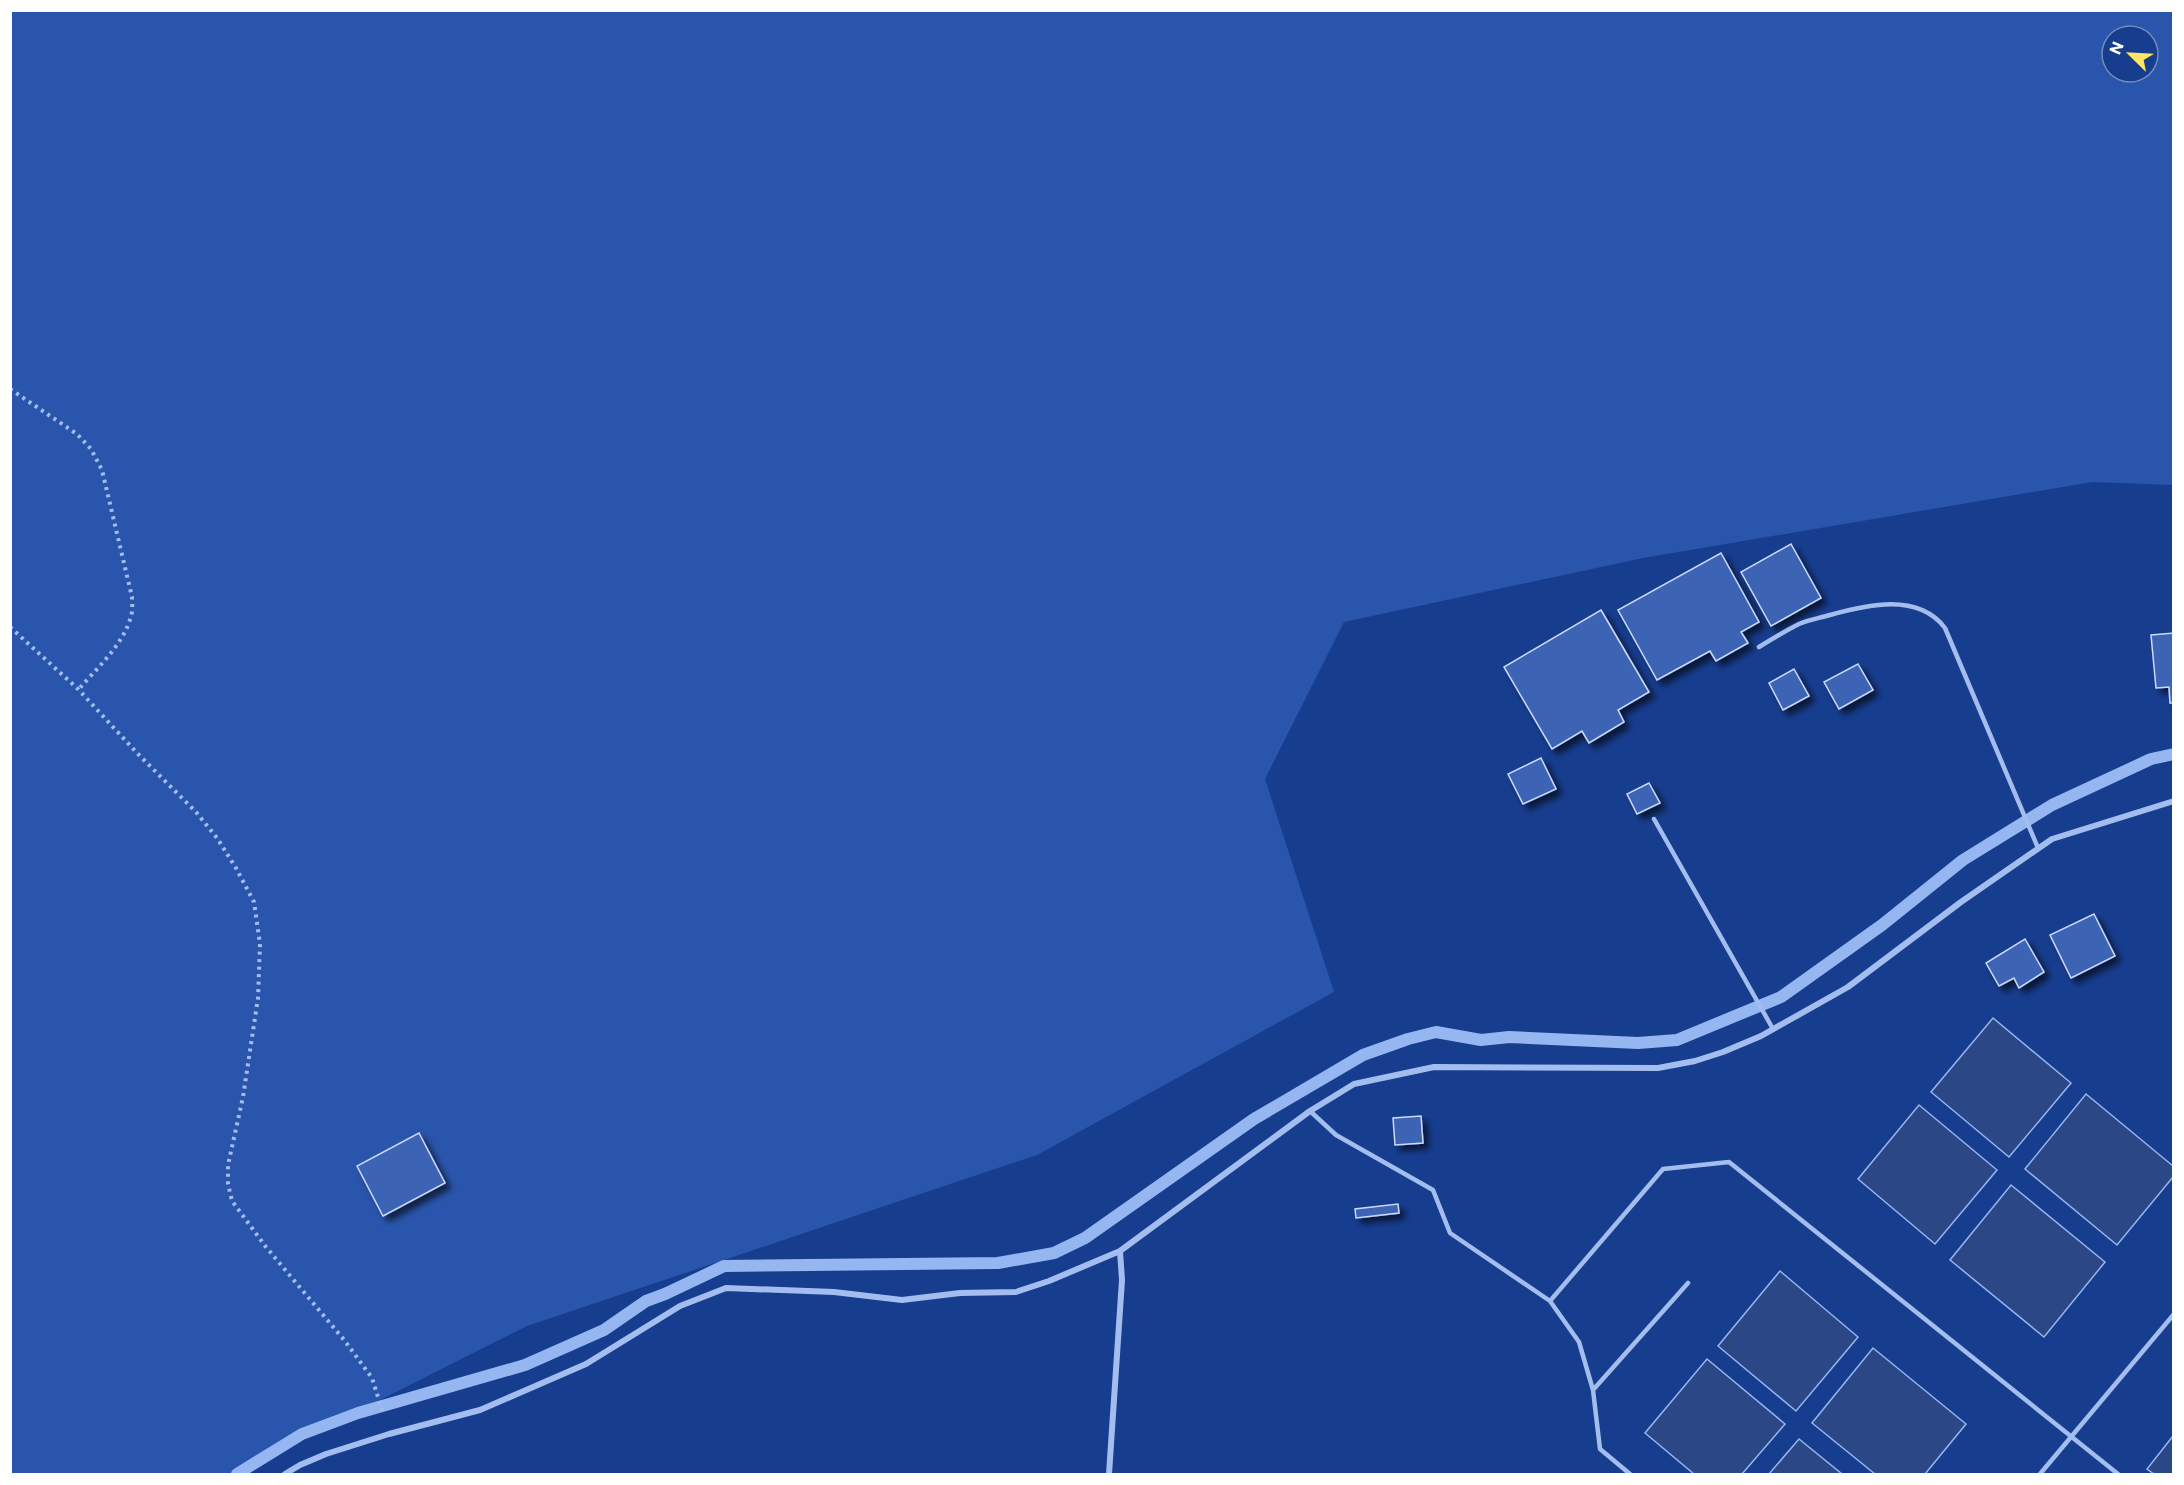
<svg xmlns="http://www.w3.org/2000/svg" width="2184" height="1485" font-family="Commissioner,sans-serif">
	<defs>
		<filter id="shadow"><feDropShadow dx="5.5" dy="5.5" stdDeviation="3" flood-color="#0009"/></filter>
	</defs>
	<rect width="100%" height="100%" fill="#173d8f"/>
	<!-- green -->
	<path fill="#2a55ad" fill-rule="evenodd" d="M10,11H2173V485L2092,482L1643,558L1344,622L1265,779L1334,992L1037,1155L527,1326L233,1474H11ZM2112,36H2148V72H2112Z"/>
	<!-- water -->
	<path fill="#2c4785" stroke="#96b6f2" stroke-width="1.5" d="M1993,1018L2071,1083L2009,1157L1931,1092Z
		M2086,1094L2173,1166V1177L2117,1245L2025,1169Z
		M1919,1105L1997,1170L1935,1244L1858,1179Z
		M2011,1185L2105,1262L2044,1337L1950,1260Z
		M1780,1271L1858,1337L1796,1411L1718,1346Z
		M1873,1348L1966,1424L1925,1474H1875L1812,1423Z
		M1707,1359L1785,1424L1742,1474H1694L1645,1433Z
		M2173,1436V1474H2154L2147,1469Z
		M1799,1439L1842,1474H1769Z"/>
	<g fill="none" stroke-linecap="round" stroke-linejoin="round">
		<!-- stream -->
		<path stroke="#96b6f2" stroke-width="12" d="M237,1474L302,1434L358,1413L525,1365L604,1330L646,1301L665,1294L724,1266L998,1263L1054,1253L1085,1238L1254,1119L1363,1055L1408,1039L1436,1032L1481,1040L1509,1037L1638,1043L1677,1040L1781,997L1882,925L1963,860L2052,805L2151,759L2174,754"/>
	</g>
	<!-- building -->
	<path fill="#3c63b5" stroke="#cadafb" stroke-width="1.5" filter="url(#shadow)" d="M1791,544L1821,598L1771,626L1741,572Z
		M1721,553L1759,622L1741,632L1748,643L1716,661L1710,651L1657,680L1618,610Z
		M1601,610L1649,692L1618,710L1624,722L1589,743L1582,731L1552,749L1504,667Z
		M2174,633V703H2170L2169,687L2156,688L2151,635Z
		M1858,664L1873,690L1839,709L1824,682Z
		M1794,669L1809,696L1783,710L1769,683Z
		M1541,758L1556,789L1523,804L1508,774Z
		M1649,783L1660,803L1637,814L1627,794Z
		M2094,914L2115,956L2071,978L2050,935Z
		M2025,939L2044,972L2019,988L2014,978L1999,986L1986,963Z
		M1421,1116L1423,1143L1395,1145L1393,1118Z
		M419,1133L445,1183L383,1216L357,1166Z
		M1398,1204L1399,1213L1356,1218L1355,1209Z"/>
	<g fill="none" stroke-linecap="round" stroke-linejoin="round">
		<!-- path -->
		<path stroke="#a4bdef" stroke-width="4" stroke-dasharray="3 4.5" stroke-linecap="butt" d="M10,389L77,434L91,449L102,470L132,597C132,603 133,610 131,616C124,644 97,668 79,689
			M10,627L78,689L138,754L196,812L217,838L236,868L254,902L260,944L258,998L243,1097L228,1165V1184L232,1201L266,1247L345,1341L372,1378L382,1410"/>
		<!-- lane -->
		<path stroke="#a4bdef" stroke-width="4.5" d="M1759,647C1772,639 1785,631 1799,624C1808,620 1820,618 1830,615C1866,605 1918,592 1945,628L2038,848
			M1654,819L1773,1029
			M1310,1111L1336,1135L1433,1190L1450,1233L1550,1301L1579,1342L1593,1390L1600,1449L1630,1474
			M1550,1301L1663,1169L1729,1162L2118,1474
			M1593,1390L1688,1283
			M2040,1474L2174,1314"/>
		<!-- street -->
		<path stroke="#a4bdef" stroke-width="6" d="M285,1474L300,1465L326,1454L389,1434L480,1410L517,1394L586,1364L680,1306L726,1288L834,1292L902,1300L960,1293L1016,1292L1049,1281L1120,1251L1310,1111L1354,1084L1434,1067L1658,1068L1695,1061L1723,1052L1761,1036L1848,987L1961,902L2052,839L2174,801
			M1109,1474L1122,1280L1120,1251"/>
	</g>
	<!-- border -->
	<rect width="2184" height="1485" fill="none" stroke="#ffffff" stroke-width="24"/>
	<!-- north arrow -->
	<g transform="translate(2130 54) rotate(294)"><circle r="28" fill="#173d8f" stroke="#748bbc" stroke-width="1.5"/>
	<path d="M0-4.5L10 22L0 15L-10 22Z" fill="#ffe562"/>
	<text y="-9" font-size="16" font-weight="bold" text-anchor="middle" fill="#ffffff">N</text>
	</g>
</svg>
